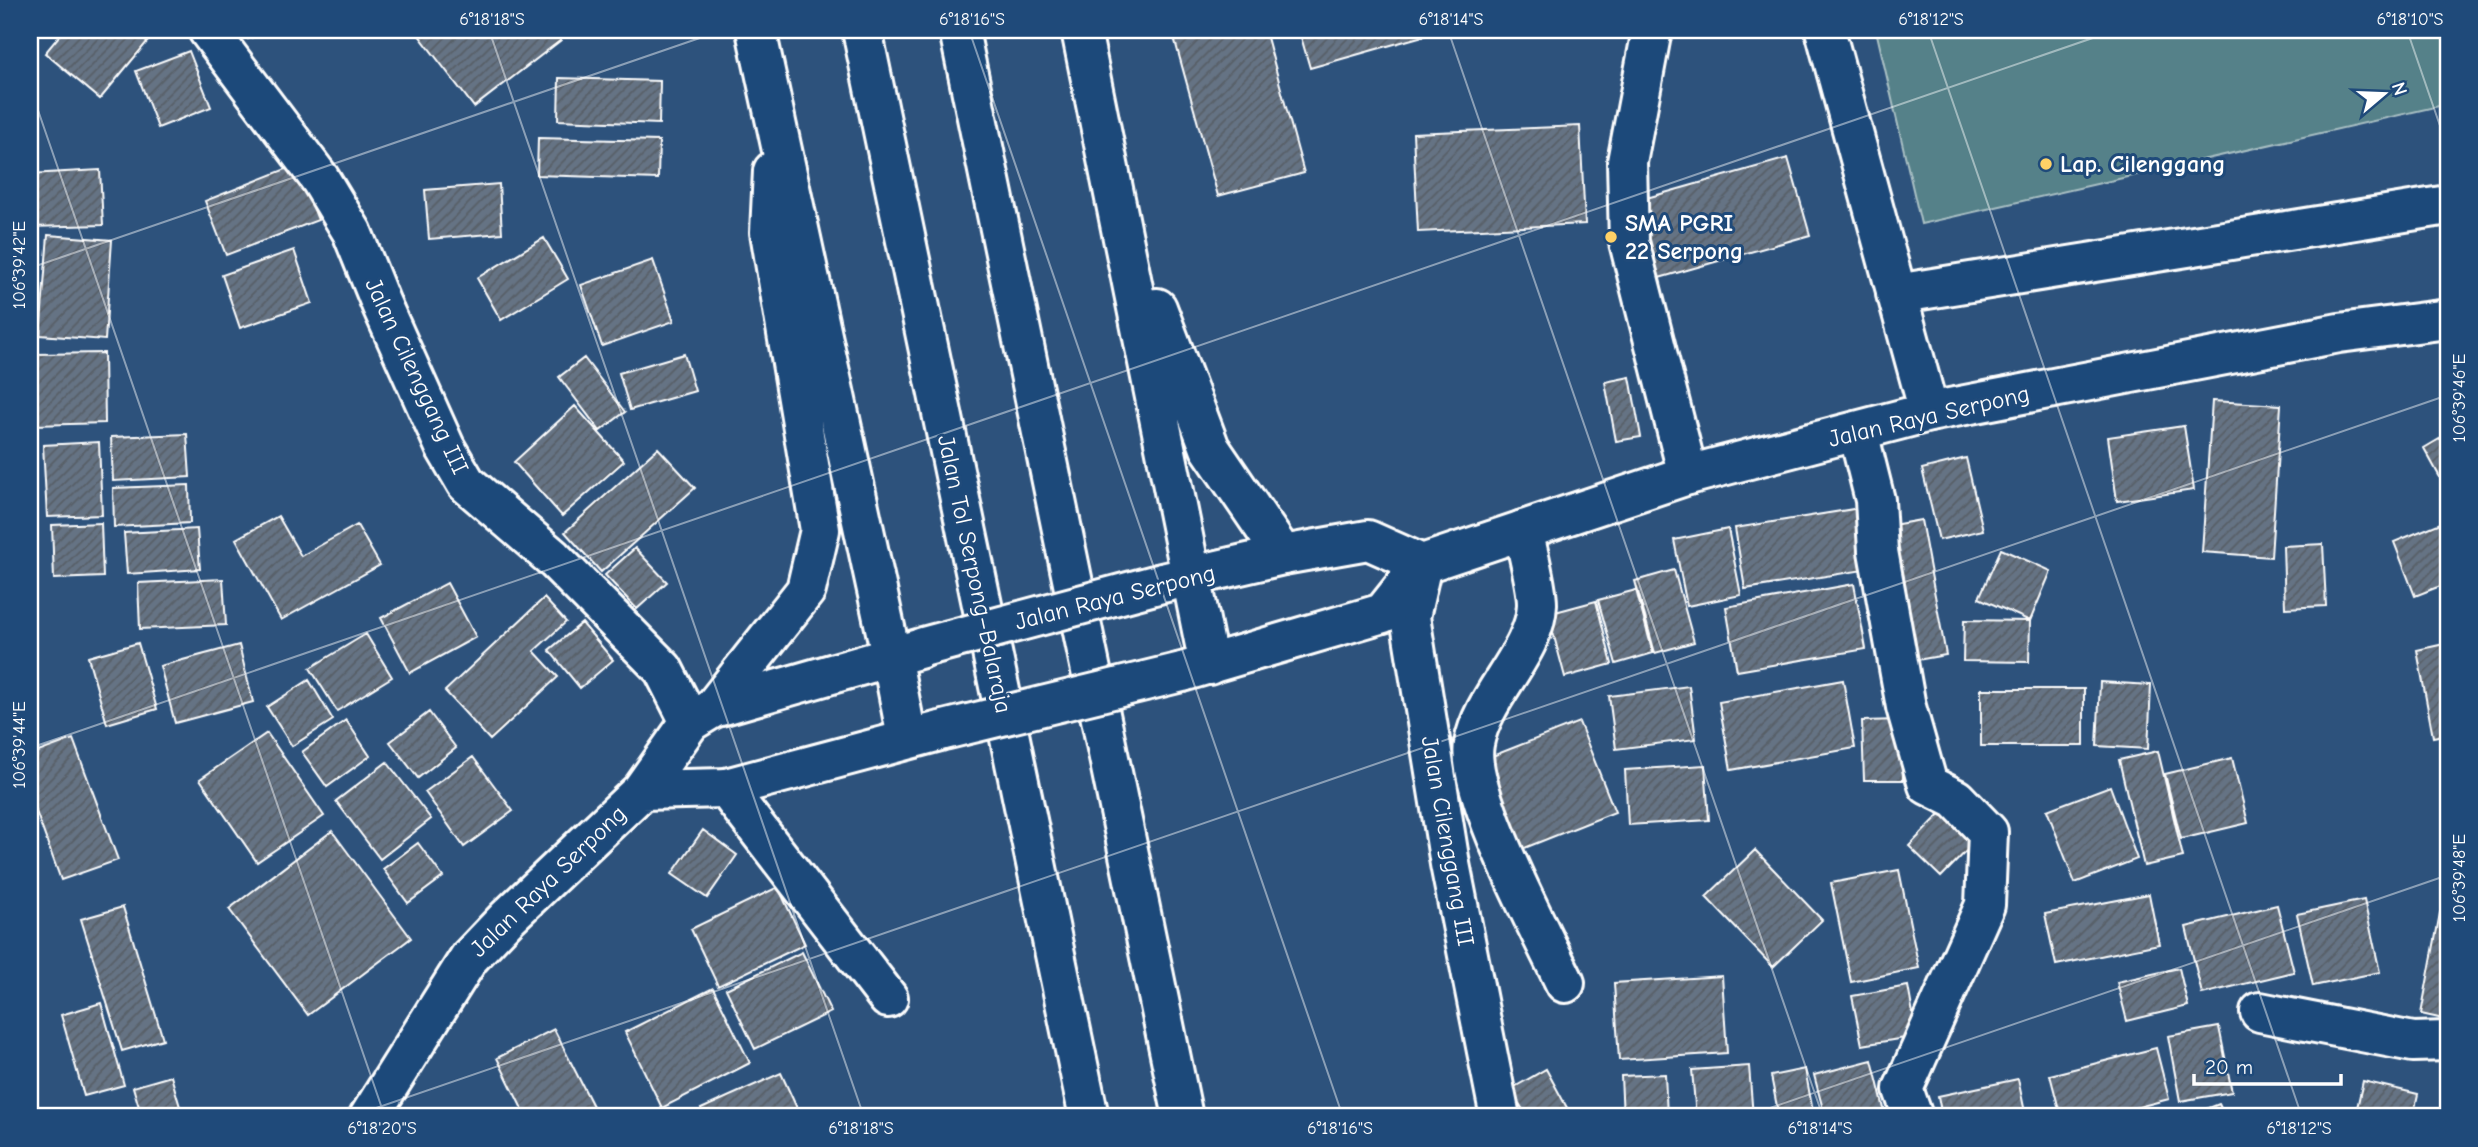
<svg xmlns="http://www.w3.org/2000/svg" width="2478" height="1147" font-family="'Comic Neue',sans-serif">
	<defs>
		<pattern id="building-hatch" width="6" height="6" patternUnits="userSpaceOnUse" patternTransform="scale(1.75)"><rect width="6" height="6" fill="#657384"/><path d="M-1 1l2-2M0 6l6-6M5 7l2-2" fill="none" stroke="#575e65"/></pattern>
	</defs>
	<rect width="100%" height="100%" fill="#2d527c"/>
	<filter id="ink" filterUnits="userSpaceOnUse"><feTurbulence type="fractalNoise" baseFrequency=".0143" numOctaves="2"/><feDisplacementMap in="SourceGraphic" scale="14" xChannelSelector="R" yChannelSelector="G"/><feConvolveMatrix kernelMatrix="1 2 1 2 8 2 1 2 1" color-interpolation-filters="sRGB"/></filter>
	<g filter="url(#ink)">
		<!-- green -->
		<path fill="#548189" stroke="#aac0c4" stroke-width="2" d="M1876,30H2448V104L1921,224Z"/>
		<!-- building -->
		<path fill="url(#building-hatch)" stroke="#fff" stroke-width="2" d="M64,30H157L100,99L45,53Z
			M244,30H271L248,39Z
			M415,30H553L561,40L474,107Z
			M1172,30H1265L1304,173L1218,196Z
			M1299,30H1444L1310,68Z
			M189,51L211,107L158,128L136,71Z
			M559,78L660,81L659,124L558,120Z
			M1580,126L1585,224L1418,232L1413,133Z
			M538,138L659,141L658,179L537,175Z
			M1788,158L1810,235L1652,280L1629,203Z
			M296,165L318,220L226,255L205,201Z
			M100,170L103,225L30,227V174Z
			M499,184L502,233L429,239L425,190Z
			M48,235L112,240L105,340L40,335Z
			M544,238L568,279L501,320L477,278Z
			M294,250L312,303L240,328L222,275Z
			M653,260L674,321L602,346L581,285Z
			M104,353L105,423L35,425L34,354Z
			M684,354L695,391L630,410L619,373Z
			M584,358L625,412L600,431L559,377Z
			M1630,377L1641,437L1616,441L1605,382Z
			M2212,401L2281,405L2271,557L2202,552Z
			M575,406L624,461L562,516L514,462Z
			M2184,426L2194,490L2117,501L2108,437Z
			M187,434L190,477L113,481L111,437Z
			M2448,434V492L2424,448Z
			M99,442L102,515L47,517L43,445Z
			M658,448L695,488L601,572L565,532Z
			M1966,458L1983,530L1939,540L1922,469Z
			M189,485L190,523L114,527L113,488Z
			M1860,508L1870,569L1745,589L1735,528Z
			M278,516L301,556L357,525L380,565L281,620L236,539Z
			M1921,520L1946,655L1911,661L1887,526Z
			M2448,520V583L2415,596L2394,542Z
			M101,523L103,577L54,579L52,525Z
			M197,529L200,569L127,574L124,533Z
			M1728,529L1741,595L1687,606L1674,540Z
			M2323,544L2326,606L2285,608L2283,546Z
			M635,548L667,582L637,609L605,575Z
			M2001,549L2051,571L2030,621L1979,598Z
			M1674,570L1694,642L1655,653L1635,581Z
			M223,579L226,625L140,629L138,583Z
			M447,583L476,637L410,673L381,618Z
			M1854,584L1866,649L1737,671L1726,607Z
			M1636,590L1653,653L1616,664L1598,600Z
			M544,598L566,622L534,651L558,677L490,740L445,691Z
			M1596,601L1612,664L1565,677L1548,614Z
			M1964,620L2030,621L2029,662L1963,661Z
			M582,623L613,660L580,688L549,650Z
			M366,634L392,677L337,711L310,668Z
			M138,643L157,709L107,724L88,657Z
			M2444,644H2448V734L2433,737L2417,650Z
			M239,645L253,702L175,723L160,666Z
			M309,680L333,720L292,746L267,707Z
			M1843,680L1855,748L1731,770L1719,702Z
			M2100,682L2151,685L2148,749L2097,746Z
			M1689,686L1696,739L1616,749L1609,696Z
			M1981,689H2084V746H1981Z
			M429,712L456,748L418,778L390,742Z
			M346,720L370,756L327,787L302,752Z
			M1901,720L1903,780H1864L1862,721Z
			M1579,722L1615,812L1512,853L1477,762Z
			M267,733L324,816L257,862L200,779Z
			M73,739L118,860L61,880L30,795V755Z
			M2158,751L2183,857L2144,866L2119,760Z
			M473,757L513,811L464,847L425,792Z
			M2232,758L2248,823L2181,839L2165,774Z
			M387,762L431,819L380,859L336,801Z
			M1705,765L1709,820L1628,825L1625,770Z
			M2110,786L2137,859L2075,883L2047,810Z
			M1949,805L1981,836L1941,877L1909,846Z
			M703,830L737,855L707,898L672,874Z
			M332,831L411,938L308,1015L229,909Z
			M418,843L443,877L408,903L383,869Z
			M1755,850L1822,920L1773,967L1706,897Z
			M1899,870L1919,968L1851,982L1831,883Z
			M778,887L805,944L718,986L691,929Z
			M2149,894L2159,944L2056,965L2045,914Z
			M2364,900L2380,972L2313,986L2297,914Z
			M2277,905L2294,972L2202,994L2186,927Z
			M123,907L163,1039L122,1051L81,919Z
			M2440,913L2448,915V1020L2421,1014Z
			M802,952L831,1012L755,1049L726,989Z
			M2179,968L2188,1006L2127,1021L2117,982Z
			M1722,976L1727,1053L1619,1060L1614,983Z
			M1908,986L1917,1036L1862,1045L1852,996Z
			M713,988L750,1063L662,1108L625,1032Z
			M101,1003L124,1085L84,1096L61,1015Z
			M2219,1027L2232,1092L2180,1101L2168,1036Z
			M554,1029L598,1116L595,1117H526L497,1058Z
			M2156,1048L2169,1099L2100,1117H2061L2050,1075Z
			M1872,1060L1886,1117H1825L1814,1075Z
			M1749,1066L1753,1117H1696L1692,1070Z
			M1546,1069L1572,1117H1527L1511,1089Z
			M1805,1069L1814,1117H1779L1771,1076Z
			M781,1073L801,1117H705L701,1109Z
			M1665,1074L1667,1117H1623L1621,1076Z
			M171,1076L183,1117H142L133,1087Z
			M2018,1079L2026,1117H1942L1938,1096Z
			M2363,1081L2418,1094L2413,1117H2355Z
			M2219,1104L2225,1117H2186Z"/>
		<g fill="none" stroke-linecap="round" stroke-linejoin="round">
			<defs>
				<path id="minor" d="M208,30L320,179L352,232L381,304L445,447L466,483L553,558L663,669L690,722
					M1652,30L1627,162L1629,242L1688,475
					M1825,30L1929,412
					M1896,294L2448,205
					M1858,432L1875,500L1878,551L1906,707L1928,785L1956,799L1988,832L1985,905L1903,1089L1913,1117
					M1523,530C1527,549 1537,586 1537,604C1536,652 1482,696 1474,744C1465,791 1542,934 1565,983
					M1422,564L1410,617L1450,864L1500,1117
					M726,788L888,998
					M2260,1012L2413,1042L2448,1041"/>
				<path id="major" d="M1162,583L1283,555L1368,540L1422,564
					M1182,672L1383,613L1422,564L1688,475L1929,412L2339,333L2448,319
					M642,790L726,788L940,731
					M369,1117L469,958L507,918L642,790L690,722L713,708L922,648"/>
				<path id="highway" d="M756,30L891,655L907,738
					M862,30L1089,1117
					M959,30L1183,1117
					M1081,30L1209,665
					M1157,308L1210,448L1283,555
					M713,708L806,590L820,530L770,232L773,171"/>
			</defs>
			<!-- minor casing -->
			<use href="#minor" stroke="#fff" stroke-width="44"/>
			<!-- major casing -->
			<use href="#major" stroke="#fff" stroke-width="44"/>
			<!-- highway casing -->
			<use href="#highway" stroke="#fff" stroke-width="44"/>
			<!-- minor -->
			<use href="#minor" stroke="#1f4a7a" stroke-width="38"/>
			<!-- major -->
			<use href="#major" stroke="#1f4a7a" stroke-width="38"/>
			<!-- highway -->
			<use href="#highway" stroke="#1f4a7a" stroke-width="38"/>
			<defs>
				<path id="major-bridge" d="M923,647L1162,583
					M944,730L1182,672"/>
			</defs>
			<!-- major-bridge casing -->
			<use href="#major-bridge" stroke="#fff" stroke-width="44" stroke-linecap="butt"/>
			<!-- major-bridge -->
			<use href="#major-bridge" stroke="#1f4a7a" stroke-width="38"/>
		</g>
	</g>
	<!-- ticks -->
	<path fill="none" stroke="#fff" stroke-width="2" stroke-opacity="0.45" d="M489,30L864,1117M969,30L1343,1117M1448,30L1823,1117M1928,30L2302,1117M2407,30L2448,149M30,87L385,1117M30,268L723,30M30,748L2116,30M350,1117L2448,395M1744,1117L2448,875"/>
	<!-- markers -->
	<g fill="#ffd166" stroke="#1f4a7a" stroke-width="2.5">
		<circle cx="2046" cy="164" r="7"/>
		<circle cx="1611" cy="237" r="7"/>
	</g>
	<g text-anchor="middle" stroke-width="6" stroke-linejoin="round" paint-order="stroke">
		<!-- poi labels -->
		<g font-size="24" font-weight="bold" fill="#fff" stroke="#1f4a7a" text-anchor="start">
			<text x="2060" y="172">Lap. Cilenggang</text>
			<text x="1625" y="231">SMA PGRI<tspan x="1625" dy="28">22 Serpong</tspan></text>
		</g>
		<!-- street labels -->
		<g font-size="24" fill="#fff" stroke="#1f4a7a">
			<text transform="translate(417 376) rotate(65)" y="8">Jalan Cilenggang III</text>
			<text transform="translate(1929 416) rotate(-13)" y="8">Jalan Raya Serpong</text>
			<text transform="translate(975 574) rotate(78)" y="8">Jalan Tol Serpong–Balaraja</text>
			<text transform="translate(1115 597) rotate(-14)" y="8">Jalan Raya Serpong</text>
			<text transform="translate(1448 841) rotate(80)" y="8">Jalan Cilenggang III</text>
			<text transform="translate(548 881) rotate(-44)" y="8">Jalan Raya Serpong</text>
		</g>
	</g>
	<!-- margin -->
	<rect width="2478" height="1147" fill="none" stroke="#1f4a7a" stroke-width="77"/>
	<!-- north arrow -->
	<g transform="translate(2384 94) rotate(71)" stroke="#1f4a7a" stroke-width="5" paint-order="stroke">
	<path d="M0-5L12 26L0 18L-12 26Z" fill="#ffffff"/>
	<text y="-10" font-size="19" font-weight="bold" text-anchor="middle" fill="#ffffff">N</text>
	</g>
	<!-- scale -->
	<path d="M2194 1074v10h147v-10" fill="none" stroke="#ffffff" stroke-width="3.5"/>
	<text x="2205" y="1074" font-size="21" fill="#ffffff" stroke="#1f4a7a" stroke-width="5" paint-order="stroke">20 m</text>
	<rect x="38" y="38" width="2402" height="1070" fill="none" stroke="#fff" stroke-width="2.5"/>
	<g font-size="18" text-anchor="middle" fill="#fff">
		<text x="492" y="25">6°18'18"S</text>
		<text x="972" y="25">6°18'16"S</text>
		<text x="1451" y="25">6°18'14"S</text>
		<text x="1931" y="25">6°18'12"S</text>
		<text x="2410" y="25">6°18'10"S</text>
		<text transform="translate(19 265) rotate(-90)" y="6">106°39'42"E</text>
		<text transform="translate(2459 398) rotate(-90)" y="6">106°39'46"E</text>
		<text transform="translate(19 745) rotate(-90)" y="6">106°39'44"E</text>
		<text transform="translate(2459 878) rotate(-90)" y="6">106°39'48"E</text>
		<text x="382" y="1134">6°18'20"S</text>
		<text x="861" y="1134">6°18'18"S</text>
		<text x="1340" y="1134">6°18'16"S</text>
		<text x="1820" y="1134">6°18'14"S</text>
		<text x="2299" y="1134">6°18'12"S</text>
	</g>
</svg>
